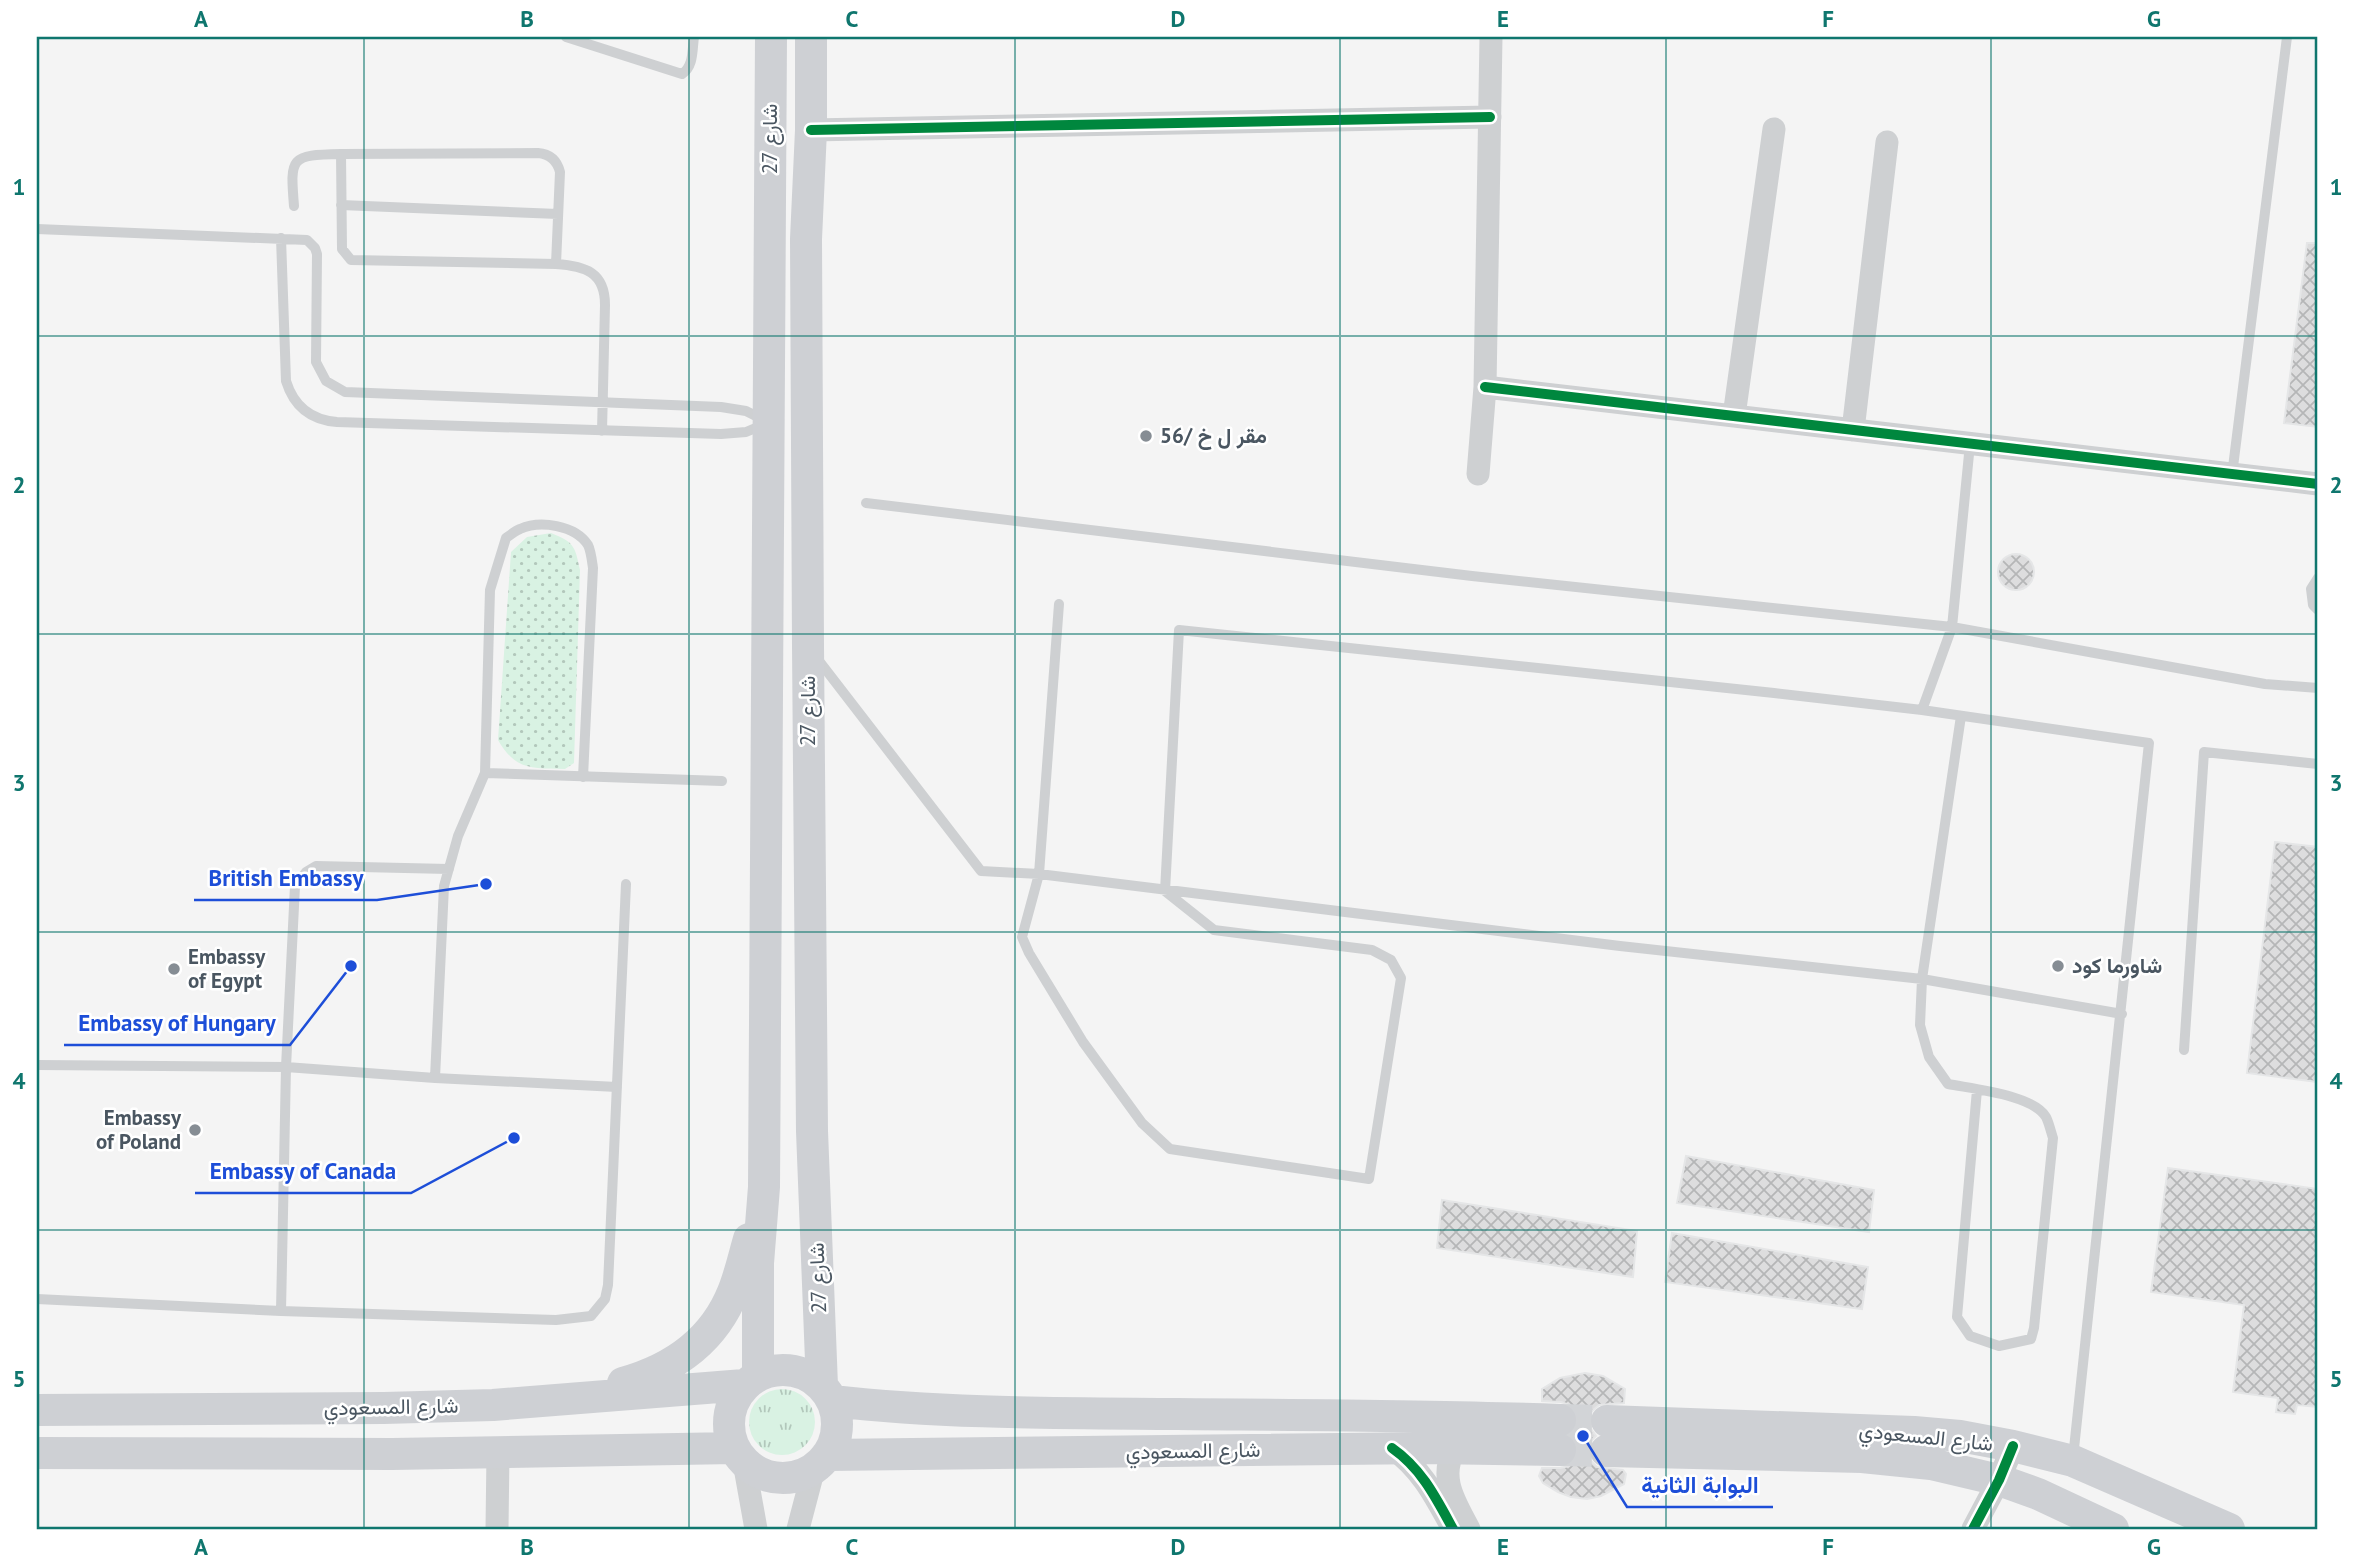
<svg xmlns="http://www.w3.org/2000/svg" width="2355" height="1566" font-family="'PT Sans',Vazirmatn,sans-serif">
	<defs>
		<pattern id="grass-tufts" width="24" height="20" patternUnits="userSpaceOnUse" patternTransform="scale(1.75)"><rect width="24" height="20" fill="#d9f2e3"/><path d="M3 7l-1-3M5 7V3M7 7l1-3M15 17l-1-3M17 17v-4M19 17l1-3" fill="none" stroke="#b2c7bb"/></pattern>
		<pattern id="garden-dots" width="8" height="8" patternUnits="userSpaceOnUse" patternTransform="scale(1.75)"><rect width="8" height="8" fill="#d9f2e3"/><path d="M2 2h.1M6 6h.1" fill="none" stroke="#b2c7bb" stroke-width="1.8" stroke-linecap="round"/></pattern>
		<pattern id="building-cross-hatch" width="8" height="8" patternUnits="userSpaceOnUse" patternTransform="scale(1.75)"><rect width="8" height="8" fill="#ddddde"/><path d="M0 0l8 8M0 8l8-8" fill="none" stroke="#b5b6b7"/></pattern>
	</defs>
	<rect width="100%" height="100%" fill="#f4f4f4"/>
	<!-- grass -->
	<path fill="url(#grass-tufts)" d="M749 1422a33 33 0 1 1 66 0a33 33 0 1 1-66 0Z"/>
	<!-- garden -->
	<path fill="url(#garden-dots)" d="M551,533C574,542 575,546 580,570L574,763L565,769C532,768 516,771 498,740L511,552L527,537Z"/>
	<!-- building -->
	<path fill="url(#building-cross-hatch)" stroke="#e5e6e7" stroke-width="2" d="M2307,243H2318V427L2284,423Z
		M1998 572a18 18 0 1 1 36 0a18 18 0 1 1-36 0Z
		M2275,842L2318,847V1082L2247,1073Z
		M1686,1156L1874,1190L1869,1232L1677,1203Z
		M2168,1168L2318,1189V1407L2297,1405L2295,1414L2276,1412L2278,1398L2233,1392L2244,1305L2151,1292Z
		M1442,1200L1637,1231L1633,1277L1437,1248Z
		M1672,1233L1868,1267L1862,1309L1665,1282Z
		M1585,1373L1603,1376L1625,1389L1624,1403L1599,1405L1591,1412L1589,1421L1591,1429L1596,1436L1590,1442L1588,1451L1590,1460L1597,1467L1623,1470L1626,1474L1624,1484L1601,1496L1587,1499L1571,1497L1558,1492L1543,1483L1539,1476L1542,1468H1560L1569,1466L1575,1460L1578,1451L1576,1442L1570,1435L1576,1429L1578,1421L1576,1411L1570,1405L1561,1402L1542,1401V1389L1560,1378Z"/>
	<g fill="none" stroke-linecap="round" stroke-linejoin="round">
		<!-- secondary-tunnel -->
		<path stroke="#d2d4d7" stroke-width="32" stroke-dasharray="32 16" stroke-linecap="butt" d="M1560,1420L1607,1421
			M1560,1450L1606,1451"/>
		<!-- service -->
		<path stroke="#ced0d2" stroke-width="10" d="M566,37L682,74C694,66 692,50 694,37
			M341,205L558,214
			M294,206C290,157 290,155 341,154L538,153C550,154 557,160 560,172L556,264L351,260L342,249L341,154
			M37,229L307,240L315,248L317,254L316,362L326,381L345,392L721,407L746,411L764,420
			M281,238L286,381C294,407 311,420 337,422L721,434L746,432L765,424
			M556,264C585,266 605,272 605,305L602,431
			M2232,475L2287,37
			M866,503L1472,576L1952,627L2265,684L2318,688
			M2318,578L2311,589L2313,605L2318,610
			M1059,604L1039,874L1022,937L1029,953L1083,1042L1142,1123L1170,1149L1369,1179L1401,978L1391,960L1372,950L1214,930L1165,891L1179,630L1774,693L1922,710L2149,743L2073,1458
			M816,657L981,871L1039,874L1620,946L1922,979L2122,1014
			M1922,710L1952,627L1970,444
			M1961,716L1922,979L1920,1025L1929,1057L1948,1084C1973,1089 2033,1095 2046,1117C2049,1123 2051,1132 2053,1138L2034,1328L2031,1339L1999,1346L1970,1336L1957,1317L1977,1090
			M485,773L722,781
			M2184,1050L2204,752L2318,764
			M37,1065L286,1067L435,1078L444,886L458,836L485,773L490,590L506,538C510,535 515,531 520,529C540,520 575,525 588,545C591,551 592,561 593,568L583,777
			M435,1078L617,1087
			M37,1299L281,1311L556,1320L591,1316L605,1299L608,1285L626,884
			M281,1311L286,1067L295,886L306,872L316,866L449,869"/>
		<!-- minor -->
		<path stroke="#ced0d2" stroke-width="23" d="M811,130L1490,117
			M1485,387L2318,484
			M1734,416L1774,129
			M1853,430L1887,142
			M1478,474L1485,387L1491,37
			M1392,1448C1422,1469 1436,1498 1453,1529
			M1455,1448C1438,1478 1455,1502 1469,1529
			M744,1462L756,1529
			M497,1529L498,1452
			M798,1529L814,1468
			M1973,1529L1999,1480L2013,1446"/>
		<!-- secondary -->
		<path stroke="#ced0d4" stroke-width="32" d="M811,37V130L806,239L808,646L812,1131L822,1386
			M729 1424a54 54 0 1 1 108 0a54 54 0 1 1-108 0Z
			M758,1375V1263L764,1187L771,37
			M623,1383C673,1369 713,1342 733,1292C740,1275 744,1256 749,1239
			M832,1401C947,1414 1062,1413 1177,1414C1305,1415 1432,1415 1560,1420
			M37,1410L384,1408L493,1405L744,1385
			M1607,1421L1914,1432L1960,1436L2013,1446L2073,1461L2229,1529
			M1606,1451L1862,1457L1931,1464L1999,1480L2038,1494L2113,1529
			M37,1453L392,1454L734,1448
			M827,1455L1431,1448L1560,1450"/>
		<defs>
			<path id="cycleway" d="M811,130L1490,117
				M1485,387L2318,484
				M1392,1448C1422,1469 1436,1498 1453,1529
				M1973,1529L1999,1480L2013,1446"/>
		</defs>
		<!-- cycleway casing -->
		<use href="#cycleway" stroke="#fff" stroke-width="15"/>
		<!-- cycleway -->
		<use href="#cycleway" stroke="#00873e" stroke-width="10"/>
	</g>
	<!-- grid -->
	<path fill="none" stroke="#0f766e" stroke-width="2" stroke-opacity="0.55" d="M364,37V1529M689,37V1529M1015,37V1529M1340,37V1529M1666,37V1529M1991,37V1529M37,336H2318M37,634H2318M37,932H2318M37,1230H2318"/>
	<!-- markers -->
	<g fill="#868d94" stroke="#fff" stroke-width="2.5">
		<circle cx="1146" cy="436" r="7"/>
		<circle cx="2058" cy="966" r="7"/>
		<circle cx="174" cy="969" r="7"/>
		<circle cx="195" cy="1130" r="7"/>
	</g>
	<g text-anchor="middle" stroke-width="5" stroke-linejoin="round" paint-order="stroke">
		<!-- street labels -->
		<g font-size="21" fill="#4a5661" stroke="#fff">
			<text transform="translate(770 139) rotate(-90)" y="7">شارع 27</text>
			<text transform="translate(808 711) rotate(-90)" y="7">شارع 27</text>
			<text transform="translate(818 1278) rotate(-92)" y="7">شارع 27</text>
			<text transform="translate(391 1407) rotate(-1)" y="7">شارع المسعودي</text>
			<text transform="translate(1926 1437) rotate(6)" y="7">شارع المسعودي</text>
			<text transform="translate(1193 1451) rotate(-1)" y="7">شارع المسعودي</text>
		</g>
		<!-- poi labels -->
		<g font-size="21" font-weight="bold" fill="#4a5661" stroke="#fff" text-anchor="start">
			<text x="1160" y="443">مقر ل خ /56</text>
			<text x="188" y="964">Embassy<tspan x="188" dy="24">of Egypt</tspan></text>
			<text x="2072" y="973">شاورما كود</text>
			<text x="181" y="1125" text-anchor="end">Embassy<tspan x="181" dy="24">of Poland</tspan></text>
		</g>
	</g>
	<!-- callouts -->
	<path fill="none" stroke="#1d4ed8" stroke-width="2.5" d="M486 884L377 900H194M351 966L290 1045H64M514 1138L411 1193H195M1583 1436L1627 1507H1773"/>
	<g fill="#1d4ed8" stroke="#fff" stroke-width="2.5">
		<circle cx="486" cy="884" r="7"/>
		<circle cx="351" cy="966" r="7"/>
		<circle cx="514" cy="1138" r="7"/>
		<circle cx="1583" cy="1436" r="7"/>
	</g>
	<g font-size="23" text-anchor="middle" font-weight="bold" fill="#1d4ed8" stroke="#fff" stroke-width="5" stroke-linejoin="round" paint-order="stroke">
		<text x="286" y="886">British Embassy</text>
		<text x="177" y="1031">Embassy of Hungary</text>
		<text x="303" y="1179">Embassy of Canada</text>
		<text x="1700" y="1493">البوابة الثانية</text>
	</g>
	<!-- border -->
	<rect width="2355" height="1566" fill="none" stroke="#ffffff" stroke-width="77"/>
	<rect x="38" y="38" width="2278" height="1490" fill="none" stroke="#0f766e" stroke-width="2.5"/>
	<g font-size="23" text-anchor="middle" font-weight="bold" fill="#0f766e">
		<text x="201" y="27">A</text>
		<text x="527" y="27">B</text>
		<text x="852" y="27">C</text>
		<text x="1178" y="27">D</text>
		<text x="1503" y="27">E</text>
		<text x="1828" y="27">F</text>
		<text x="2154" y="27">G</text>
		<text x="19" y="195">1</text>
		<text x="2336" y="195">1</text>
		<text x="19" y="493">2</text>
		<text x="2336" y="493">2</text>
		<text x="19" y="791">3</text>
		<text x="2336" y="791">3</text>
		<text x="19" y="1089">4</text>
		<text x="2336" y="1089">4</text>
		<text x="19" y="1387">5</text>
		<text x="2336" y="1387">5</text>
		<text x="201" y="1555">A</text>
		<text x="527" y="1555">B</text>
		<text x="852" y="1555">C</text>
		<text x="1178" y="1555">D</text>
		<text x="1503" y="1555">E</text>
		<text x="1828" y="1555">F</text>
		<text x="2154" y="1555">G</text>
	</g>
</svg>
